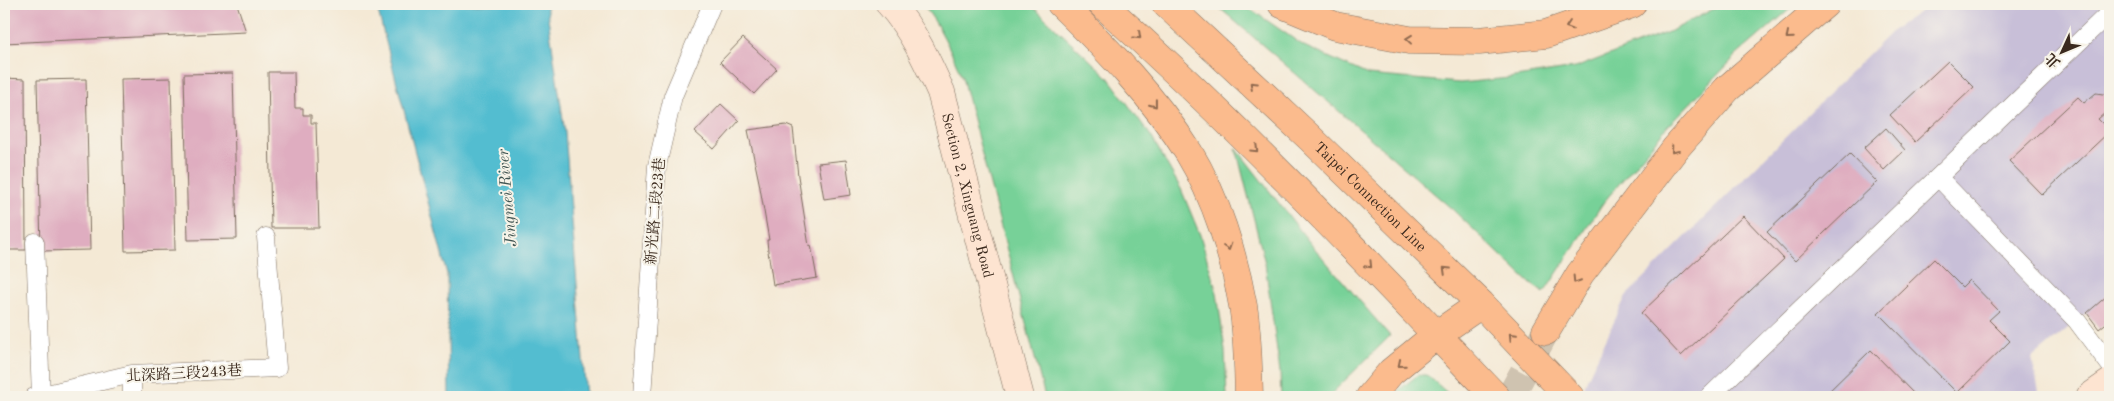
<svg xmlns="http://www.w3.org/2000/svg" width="2114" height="401" font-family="'Old Standard TT','Noto Serif TC',serif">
	<rect width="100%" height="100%" fill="#f7f3e8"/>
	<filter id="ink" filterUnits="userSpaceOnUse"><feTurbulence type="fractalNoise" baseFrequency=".02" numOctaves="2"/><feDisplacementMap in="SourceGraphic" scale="10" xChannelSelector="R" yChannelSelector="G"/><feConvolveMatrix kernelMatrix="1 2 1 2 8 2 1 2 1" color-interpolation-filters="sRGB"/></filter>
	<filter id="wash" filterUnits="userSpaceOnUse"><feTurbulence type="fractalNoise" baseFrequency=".0096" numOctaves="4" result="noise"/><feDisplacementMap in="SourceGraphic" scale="20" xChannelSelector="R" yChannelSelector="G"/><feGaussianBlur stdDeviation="1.12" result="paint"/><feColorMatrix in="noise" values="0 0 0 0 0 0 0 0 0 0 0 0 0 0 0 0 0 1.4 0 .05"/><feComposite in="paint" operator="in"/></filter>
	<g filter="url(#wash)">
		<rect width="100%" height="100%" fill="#f4e9d5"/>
		<!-- industrial -->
		<path fill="#c8bfd8" d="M1931,4H2110V320L2099,329L2086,313L2032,358L2039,392L2031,397H1579L1626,296L1894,29Z"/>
		<!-- green -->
		<path fill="#77d198" stroke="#597e5b" d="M922,4H1030L1108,77L1151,136L1181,189L1200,235L1217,293L1225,351L1227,397H1045L962,77C951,51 940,25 922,4Z
			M1215,4H1243L1304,46L1368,75L1460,83L1509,78L1575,68L1671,31L1723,4H1796L1738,54L1667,127L1603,203L1544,293L1531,284L1452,209Z
			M1236,148L1310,243L1390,336L1328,397H1281L1280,372L1265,263Z
			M1418,375H1427L1452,397H1394L1400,389Z"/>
		<!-- water -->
		<path fill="#53bdd0" stroke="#477477" d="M376,4H546L565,133L586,397H449L447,274Z"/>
		<g id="blocks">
			<!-- building -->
			<path fill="#dfadc0" d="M4,4H237L246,32L4,43Z
				M743,38L777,69L754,94L720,62Z
				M1948,61L1974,87L1915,142L1890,115Z
				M268,72H294L295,108H303V115H311V123H316L319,228H271Z
				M233,73L237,239L188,240L184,74Z
				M4,78L25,79L26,250H4Z
				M171,78L175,250L125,251L121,79Z
				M86,79L90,250L41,251L37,80Z
				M2096,93L2110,95V112L2105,113L2098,119L2110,131L2042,195L2009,161L2078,97L2084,103Z
				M721,104L739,121L714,149L695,132Z
				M786,125L793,128L798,176L809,246L811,245L817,278L773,285L768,251L767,240H769L759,182L748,130Z
				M1886,128L1905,150L1884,170L1864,148Z
				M1850,154L1877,182L1795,261L1767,232Z
				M846,160L851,195L824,199L818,163Z
				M1743,216L1784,259L1681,356L1641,313Z
				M1934,259L1962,287L1969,280L1999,311L1989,320L2010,341L1957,393L1878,313Z
				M2108,295L2110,298V320L2099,329L2087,313Z
				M1871,350L1917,397H1823Z"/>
		</g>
	</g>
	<g filter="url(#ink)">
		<use href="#blocks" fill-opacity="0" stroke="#7c6d5e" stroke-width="1"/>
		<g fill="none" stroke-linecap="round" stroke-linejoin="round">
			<!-- highway-tunnel -->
			<path stroke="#cfc3b0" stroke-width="28" stroke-dasharray="28 14" stroke-linecap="butt" d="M1510,397L1546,331"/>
			<defs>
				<path id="lane" d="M1938,177L2077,321L2110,365
					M35,242L41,396
					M132,374V397
					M34,397L132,374L277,368L266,237
					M642,397L657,166L673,96L712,4
					M1709,397L2110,12"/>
				<g id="secondary">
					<path id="s1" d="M890,4C913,30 927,61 941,92L1020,397"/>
					<path d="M2090,397L2110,383"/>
				</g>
				<g id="highway">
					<path d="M1061,4C1108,50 1154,97 1189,153C1216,197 1234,256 1243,306C1248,336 1248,368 1249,397"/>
					<path d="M1102,4C1240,127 1368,263 1496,397"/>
					<path id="s2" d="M1166,4L1309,137L1481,304L1570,397"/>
					<path d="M1282,4L1335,26L1409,40L1479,41L1546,34L1632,4"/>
					<path d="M1546,331L1580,274L1675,149L1727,89L1825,4"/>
					<path d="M1370,397L1391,372L1436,335L1481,304"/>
				</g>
			</defs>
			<!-- lane casing -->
			<use href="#lane" stroke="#7c6d5e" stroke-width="19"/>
			<!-- secondary casing -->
			<use href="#secondary" stroke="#7c6d5e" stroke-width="29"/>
			<!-- highway casing -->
			<use href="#highway" stroke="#7c6d5e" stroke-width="29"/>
			<!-- lane -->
			<use href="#lane" stroke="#fff" stroke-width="18"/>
			<!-- secondary -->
			<use href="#secondary" stroke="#fde4d1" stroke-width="28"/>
			<!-- highway -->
			<use href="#highway" stroke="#fbbb8d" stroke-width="28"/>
		</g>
		<!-- one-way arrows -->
		<defs><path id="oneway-chevron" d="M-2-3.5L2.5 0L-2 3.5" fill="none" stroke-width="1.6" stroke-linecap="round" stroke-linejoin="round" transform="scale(1.25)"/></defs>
		<g stroke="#916b50">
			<use href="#oneway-chevron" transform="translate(1569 26) rotate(161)"/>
			<use href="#oneway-chevron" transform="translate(1138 36) rotate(43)"/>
			<use href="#oneway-chevron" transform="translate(1789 36) rotate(139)"/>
			<use href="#oneway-chevron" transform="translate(1409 39) rotate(-174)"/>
			<use href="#oneway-chevron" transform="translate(1253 85) rotate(-137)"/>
			<use href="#oneway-chevron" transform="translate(1154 104) rotate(52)"/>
			<use href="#oneway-chevron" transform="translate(1255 149) rotate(44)"/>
			<use href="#oneway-chevron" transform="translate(1674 150) rotate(130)"/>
			<use href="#oneway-chevron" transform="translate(1228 247) rotate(72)"/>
			<use href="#oneway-chevron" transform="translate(1369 265) rotate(46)"/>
			<use href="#oneway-chevron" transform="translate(1446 270) rotate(-136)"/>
			<use href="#oneway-chevron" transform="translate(1576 280) rotate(122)"/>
			<use href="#oneway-chevron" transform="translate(1512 336) rotate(-134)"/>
			<use href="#oneway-chevron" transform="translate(1401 364) rotate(140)"/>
		</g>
	</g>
	<g text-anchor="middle" stroke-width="4" stroke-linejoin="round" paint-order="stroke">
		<!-- street labels -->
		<g font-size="15" fill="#3b2a1e" stroke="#f7f3e8">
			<text dy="5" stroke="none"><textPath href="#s1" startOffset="209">Section 2, Xinguang Road</textPath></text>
			<text dy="5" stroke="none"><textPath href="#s2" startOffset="281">Taipei Connection Line</textPath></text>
			<text transform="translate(655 211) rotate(-85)" y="5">新光路二段23巷</text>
			<text transform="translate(184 373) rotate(-3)" y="5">北深路三段243巷</text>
		</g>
		<!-- water labels -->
		<g font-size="16" font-style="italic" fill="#425653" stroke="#f7f3e8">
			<text transform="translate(506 198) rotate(-95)" y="6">Jingmei River</text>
		</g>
	</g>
	<!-- margin -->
	<rect width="2114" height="401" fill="none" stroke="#f7f3e8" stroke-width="20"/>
	<!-- north arrow -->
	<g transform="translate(2062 52) rotate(226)" stroke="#f7f3e8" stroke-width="4" paint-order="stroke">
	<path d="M0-4L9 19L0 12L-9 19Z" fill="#3b2a1e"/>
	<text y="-8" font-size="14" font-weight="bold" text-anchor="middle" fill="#3b2a1e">北</text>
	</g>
</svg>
